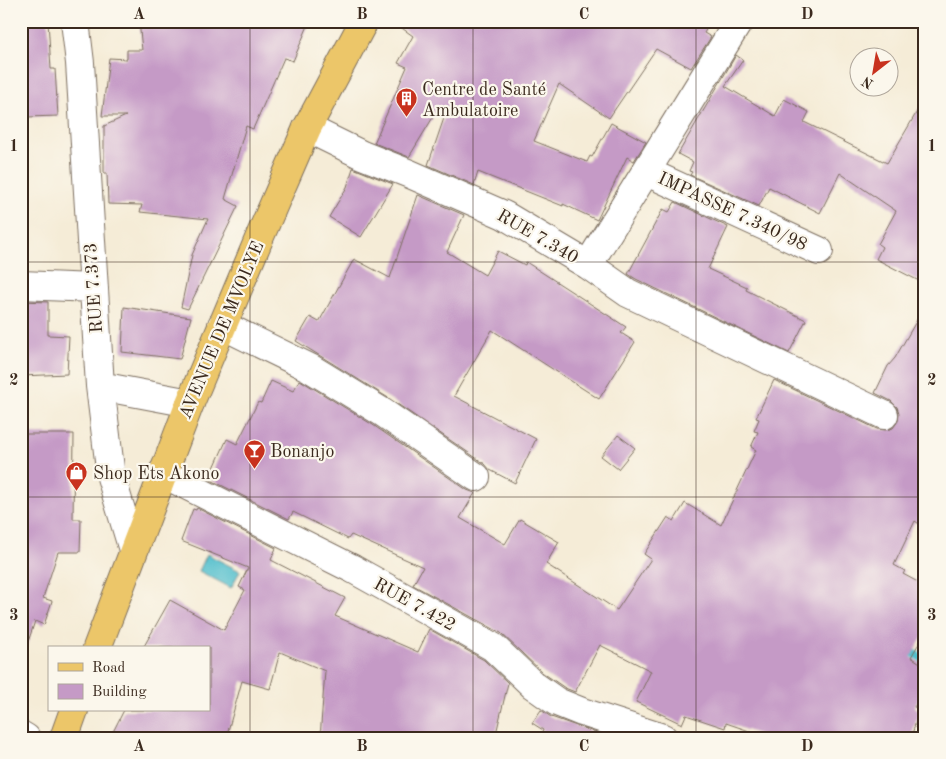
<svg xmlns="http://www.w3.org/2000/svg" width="946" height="759" font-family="'Old Standard TT',serif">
	<rect width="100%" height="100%" fill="#fbf7ec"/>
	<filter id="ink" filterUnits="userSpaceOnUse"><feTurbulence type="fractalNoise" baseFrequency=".02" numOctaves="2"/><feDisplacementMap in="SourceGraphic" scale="10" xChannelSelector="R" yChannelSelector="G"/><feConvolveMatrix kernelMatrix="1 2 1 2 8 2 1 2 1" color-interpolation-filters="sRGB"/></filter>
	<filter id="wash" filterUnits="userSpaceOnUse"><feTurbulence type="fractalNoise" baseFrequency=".0096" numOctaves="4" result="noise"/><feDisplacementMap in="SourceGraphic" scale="20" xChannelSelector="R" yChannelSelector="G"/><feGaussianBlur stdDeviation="1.12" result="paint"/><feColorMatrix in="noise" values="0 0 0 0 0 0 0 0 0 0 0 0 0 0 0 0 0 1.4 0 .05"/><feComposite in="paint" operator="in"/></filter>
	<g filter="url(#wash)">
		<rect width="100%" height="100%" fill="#f5ecd7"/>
		<!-- water -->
		<path fill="#53bfcd" stroke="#477476" d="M207,554L240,571L231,588L199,571Z"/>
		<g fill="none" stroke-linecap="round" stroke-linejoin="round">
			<!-- stream -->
			<path stroke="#53bfcd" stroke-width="8" d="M910,651L925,660"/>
		</g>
		<g id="blocks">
			<!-- building -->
			<path fill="#c59ac6" d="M23,21H48L51,69H55L58,116L27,117L21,86V51L25,50Z
				M139,21H310L293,61L284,58L253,129L246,126L225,199L238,206L188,309L181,307L192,255L208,219L140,212L142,205L108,204L107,173H104V126L126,116H102L109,58L127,59V50H142Z
				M392,21H711L704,33L711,37L691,68L656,49L609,118L559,84L534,141L587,162L590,156L592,157L611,123L646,142L634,161L627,157L597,220L563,204V206L478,172L474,185L428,165L444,118L435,114L409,157L374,143L407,67L398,63L413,36Z
				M736,55L743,60L725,86L775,116L784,99L809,112L804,122L887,163L925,98V284L876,259L882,247L878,244L896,211L840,173L820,213L769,187L759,206L690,175L692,172L689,171L693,162L678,154Z
				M353,168L393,184L361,237L329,217L347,187Z
				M418,195L464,215L447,252L485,275L498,251L525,265L526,262L626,327L621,333L635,342L599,399L492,330L454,396L536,439L515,483L490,470L485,464L390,399L296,341L310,317L319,322L354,259L390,278Z
				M675,202L728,227L708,269L747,287L746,290L806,320L789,353L636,279L628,274L663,209L669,212Z
				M21,301L48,302V335L69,336L67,374L21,376Z
				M925,306V528L915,521L894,565L905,571L903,574L925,586V633L911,657L925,666V689L914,707L922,711L916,721L911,738H770L726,723L725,728L686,715L682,724L636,702L651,671L600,645L575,692L565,688L543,673L501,633L413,585L423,567L351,535L348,539L293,512L289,519L209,479L227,439L237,444L258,402L261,403L271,381L293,391L300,380L373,425L467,490L475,493L460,518L505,544L520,519L559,542L546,564L617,610L651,559L644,554L668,517L674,521L685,503L721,525L756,450L751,447L758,432L754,431L759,419L756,418L774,380L877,429L886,430L893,428L898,421L899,413L897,407L891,401L875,393L888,366L895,358Z
				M124,307L191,317L180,359L122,352Z
				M21,434H74L73,519H81L80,552H58L43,598L52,601L44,625L35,621L25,651H21Z
				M618,435L635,448L618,469L601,456Z
				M197,508L276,548L271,560L345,598L335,616L418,652L429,629L484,660L508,683L495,738H320L325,671L280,652L270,689L242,681L226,738H110L124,710H209V648H143L170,600L224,630L245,590L239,587L248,568L181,541L193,509L196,510Z
				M541,710L551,717L611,738H540L543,730L532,723Z"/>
		</g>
	</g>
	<g filter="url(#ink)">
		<use href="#blocks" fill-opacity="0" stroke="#7c6e5f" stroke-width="1"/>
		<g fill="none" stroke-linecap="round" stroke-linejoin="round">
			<defs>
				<path id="minor" d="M75,21L80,63L100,386L111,477L133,550
					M307,128L362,155L410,174L504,215L588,265L739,21
					M647,172L819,251
					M588,265L628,293L884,415
					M21,285L93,288
					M222,325L310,368L382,412L476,477
					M100,386L190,403
					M162,473L353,569L493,647L533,685L557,702L582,712L663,738
					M21,735L26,738"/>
				<path id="major" d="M97,648L190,403L261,234L307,128L364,21
					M64,738L74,710"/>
			</defs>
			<!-- minor casing -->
			<use href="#minor" stroke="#7c6e5f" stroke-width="30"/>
			<!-- major casing -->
			<use href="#major" stroke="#7c6e5f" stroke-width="30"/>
			<!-- minor -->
			<use href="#minor" stroke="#fff" stroke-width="28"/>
			<!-- major -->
			<use href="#major" stroke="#ecc669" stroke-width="28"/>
		</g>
	</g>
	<!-- grid -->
	<path fill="none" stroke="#3b2a1e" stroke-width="1" stroke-opacity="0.55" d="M250,21V738M473,21V738M696,21V738M21,262H925M21,497H925"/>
	<!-- icons -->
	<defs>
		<symbol id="building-pin" viewBox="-11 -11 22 30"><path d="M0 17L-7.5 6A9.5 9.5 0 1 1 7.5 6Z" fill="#c8321e" stroke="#fbf7ec"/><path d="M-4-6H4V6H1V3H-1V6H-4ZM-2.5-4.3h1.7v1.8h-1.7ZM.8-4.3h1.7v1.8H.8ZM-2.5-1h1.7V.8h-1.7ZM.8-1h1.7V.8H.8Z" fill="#fff"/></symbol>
		<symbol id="bar-pin" viewBox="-11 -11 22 30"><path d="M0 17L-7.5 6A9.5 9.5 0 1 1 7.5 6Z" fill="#c8321e" stroke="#fbf7ec"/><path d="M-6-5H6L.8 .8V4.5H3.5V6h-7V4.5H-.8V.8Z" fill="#fff"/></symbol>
		<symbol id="shop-pin" viewBox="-11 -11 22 30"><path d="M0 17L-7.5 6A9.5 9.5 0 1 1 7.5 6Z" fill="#c8321e" stroke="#fbf7ec"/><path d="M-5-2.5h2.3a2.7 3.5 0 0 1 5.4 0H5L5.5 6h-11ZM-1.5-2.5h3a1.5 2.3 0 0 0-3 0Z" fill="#fff"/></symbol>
	</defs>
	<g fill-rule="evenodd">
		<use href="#building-pin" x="394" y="86" width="25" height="34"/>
		<use href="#bar-pin" x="242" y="438" width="25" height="34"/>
		<use href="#shop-pin" x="64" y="460" width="25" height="34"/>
	</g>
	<g text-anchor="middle" stroke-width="4.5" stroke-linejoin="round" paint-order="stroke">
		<!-- poi labels -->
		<g font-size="18" fill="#3b2a1e" stroke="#fbf7ec" text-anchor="start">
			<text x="422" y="95">Centre de Santé<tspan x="422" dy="21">Ambulatoire</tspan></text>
			<text x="270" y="457">Bonanjo</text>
			<text x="93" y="479">Shop Ets Akono</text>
		</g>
		<!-- street labels -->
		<g font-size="18" fill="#3b2a1e" stroke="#fbf7ec">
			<text transform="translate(733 211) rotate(25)" y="6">IMPASSE 7.340/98</text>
			<text transform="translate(538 236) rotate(30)" y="6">RUE 7.340</text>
			<text transform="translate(93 288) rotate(-94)" y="6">RUE 7.373</text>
			<text transform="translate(221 330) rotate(-67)" y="6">AVENUE DE MVOLYE</text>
			<text transform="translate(415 604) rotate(29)" y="6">RUE 7.422</text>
		</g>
	</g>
	<!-- margin -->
	<rect width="946" height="759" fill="none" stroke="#fbf7ec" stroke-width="55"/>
	<!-- legend -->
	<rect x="48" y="646" width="162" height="65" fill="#fbf7ec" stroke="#aea59a"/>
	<rect x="58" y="663" width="25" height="8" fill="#ecc669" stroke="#aea59a"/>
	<text x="92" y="672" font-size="15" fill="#3b2a1e">Road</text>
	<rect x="58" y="684" width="25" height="15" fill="#c59ac6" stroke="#aea59a"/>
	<text x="92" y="696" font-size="15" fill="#3b2a1e">Building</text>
	<!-- north arrow -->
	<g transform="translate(874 72) rotate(211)"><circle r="24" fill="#fbf7ec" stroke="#aea59a"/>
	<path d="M0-4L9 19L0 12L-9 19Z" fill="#c8321e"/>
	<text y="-8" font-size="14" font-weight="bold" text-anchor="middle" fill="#3b2a1e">N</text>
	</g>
	<rect x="28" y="28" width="890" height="704" fill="none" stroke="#3b2a1e" stroke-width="2"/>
	<g font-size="16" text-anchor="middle" font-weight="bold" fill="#3b2a1e">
		<text x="139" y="19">A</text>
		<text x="362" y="19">B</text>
		<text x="584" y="19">C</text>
		<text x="807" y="19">D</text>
		<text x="14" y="151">1</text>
		<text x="932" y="151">1</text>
		<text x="14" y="385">2</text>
		<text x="932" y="385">2</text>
		<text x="14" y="620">3</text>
		<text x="932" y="620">3</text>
		<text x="139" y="751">A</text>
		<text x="362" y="751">B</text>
		<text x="584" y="751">C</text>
		<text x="807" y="751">D</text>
	</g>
</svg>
